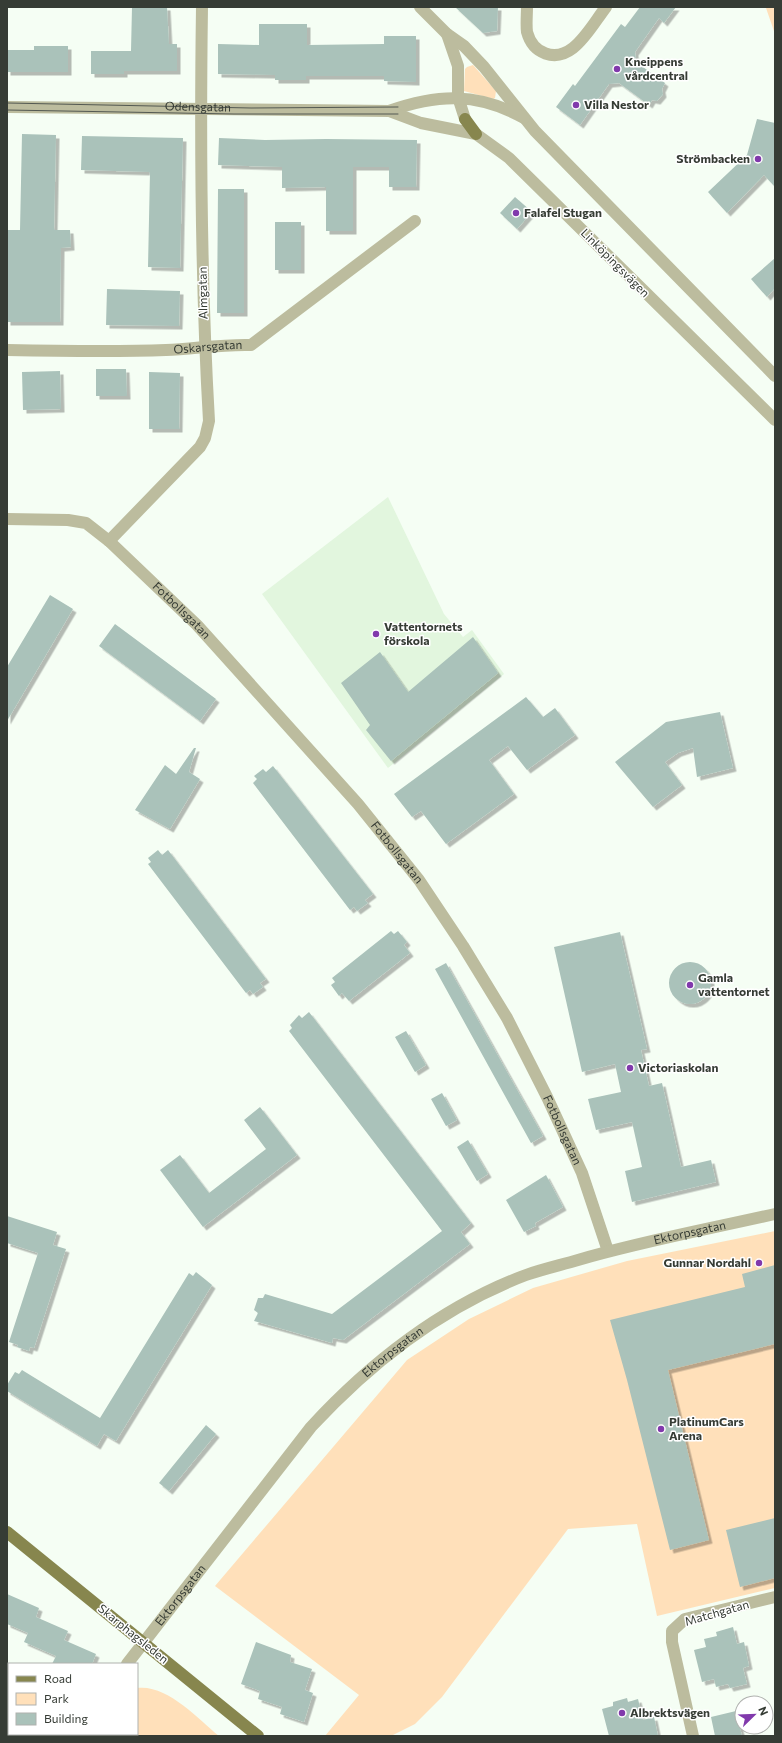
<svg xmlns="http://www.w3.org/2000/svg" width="782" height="1743" font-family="Commissioner,sans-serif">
	<defs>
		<filter id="shadow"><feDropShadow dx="3.5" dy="3.5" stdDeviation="0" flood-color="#0004"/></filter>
	</defs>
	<rect width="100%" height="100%" fill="#f5fef4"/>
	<!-- built -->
	<path fill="#e2f6de" d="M388,497L444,614L463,637L472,630L504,674L388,768L262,594Z"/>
	<!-- green -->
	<path fill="#ffe0ba" d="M766,7H775V34L766,8Z
		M473,65L496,91L495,98L493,99L464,91L465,69L467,67Z
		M775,1231V1588L657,1616L637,1524L568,1529L442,1697L415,1724L391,1736H325L359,1695L215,1586L407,1360L469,1319L533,1288L627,1261Z
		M137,1688C167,1684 197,1718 219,1736H88L89,1734H137Z"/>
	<!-- building -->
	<path fill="#aac2ba" filter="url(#shadow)" d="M132,7H167L169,44H177V71H124V74H91V51H131Z
		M455,7H498L497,31L483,33Z
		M640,7H676L664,23L659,18L635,52L636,62L665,83L662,89L663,94L657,101L652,100L649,105L619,83L609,84L580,125L556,107L573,84L575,86L621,24L625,27Z
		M259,24H307V45L384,44V36H416V82L384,81V76H306V80H275V75L218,74V44L259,45Z
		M34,46H68V72H7V50H34Z
		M757,119L775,123V187L764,175L727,213L708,192L747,155Z
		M22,134L56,135L54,230H70L71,247L61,248L60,322H7V230H20Z
		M82,136L183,138L180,268L148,267L150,172L81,170Z
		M219,138L265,140L326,139L417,140L416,187H389V167H353V231H326V187L282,188V167L218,165Z
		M218,189H244V313H217Z
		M515,197L532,212L517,229L500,213Z
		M275,222H301V270H275Z
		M775,258V288L767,297L751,279Z
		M107,289L180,291L179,326L106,325Z
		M96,369H126L127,396H96Z
		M60,371L61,409L23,410L22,372Z
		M149,372L180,373L179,429H149Z
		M50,595L73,609L7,721V667Z
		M115,624L216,699L200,721L99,646Z
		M473,637L498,673L391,761L366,730L370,725L341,683L380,652L408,692Z
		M526,697L543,717L555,708L575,735L527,770L508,746L489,760L514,794L446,844L421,811L412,817L394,794Z
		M720,712L733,768L697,777L693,748L678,753L665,762L682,785L653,807L615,762L666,722Z
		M194,748H196L189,772L200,779L170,829L135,810L165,765L176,774Z
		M273,766L373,894L365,900L368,903L357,911L354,907L350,910L253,783L257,779L254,776L263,769L266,772Z
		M158,850L162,855L168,850L266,979L260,983L263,987L253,994L250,990L246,993L148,864L151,862L148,858Z
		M391,931L394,934L398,931L407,942L404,945L410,953L349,1001L342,993L339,996L331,985L335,982L332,978Z
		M620,932L647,1049L641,1050L649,1086L662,1083L681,1167L711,1160L716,1182L632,1202L625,1171L642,1167L632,1122L596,1130L588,1099L621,1092L615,1064L582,1072L554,947Z
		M669 983a21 21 0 1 1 42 0a21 21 0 1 1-42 0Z
		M446,963L543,1136L531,1143L435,969Z
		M309,1012L471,1223L461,1232L470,1244L343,1340L333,1338L332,1343L254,1321L258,1313L254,1310L258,1298H263L265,1294L332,1314L442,1231L289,1031L292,1028L290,1025L299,1015L302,1018Z
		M406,1031L426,1065L415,1072L395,1037Z
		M442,1093L457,1120L446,1126L431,1099Z
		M260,1107L297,1155L203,1227L160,1170L180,1155L209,1193L266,1149L244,1120Z
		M468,1140L488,1174L477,1181L457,1147Z
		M546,1175L563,1207L535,1223L536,1226L524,1232L506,1200Z
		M7,1216L57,1232L53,1245L66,1249L34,1348L30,1347L29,1351L17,1347L18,1345L9,1342L38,1253L7,1243Z
		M775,1265V1344L668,1370L709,1540L670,1550L627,1380L610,1320L745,1287L742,1274Z
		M196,1272L212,1285L116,1441L104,1434L97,1446L7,1391V1385L15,1372L19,1374L22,1370L100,1418L189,1273L193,1276Z
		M206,1425L216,1434L169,1491L159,1483Z
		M775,1518V1578L740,1587L726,1530Z
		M7,1594L39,1608L36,1617L68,1631L64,1640L96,1654L92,1664H52L56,1656L24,1642L28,1633L7,1624Z
		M733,1627L737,1644L744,1642L749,1666L743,1668L747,1684L730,1688L728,1684L716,1687L714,1679L702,1682L694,1650L706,1647L704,1639L717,1636L716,1632Z
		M256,1642L291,1655L290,1662L312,1669L305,1690L313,1693L304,1722L280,1714L282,1707L258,1699L260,1691L241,1684Z
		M627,1698L628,1702L638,1699L643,1720L654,1717L658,1736H609L602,1709L613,1706V1702Z
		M736,1711L742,1736H715L711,1717Z"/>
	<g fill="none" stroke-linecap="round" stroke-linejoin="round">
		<!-- minor -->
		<g stroke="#bcbc9e" stroke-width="12">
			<path d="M420,7L447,34L464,46L484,67L535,131L775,376"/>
			<path d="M527,7C527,15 526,24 527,32C533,54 555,62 573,48C586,38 596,20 606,7"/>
			<path d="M447,34L458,66V97L465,119"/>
			<path d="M7,107L389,111C438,94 477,92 524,118"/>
			<path d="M389,111L421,123L476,134L509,158L775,420"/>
			<path id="s1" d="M7,350C60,351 113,352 166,350C194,349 222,344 251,345L415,221"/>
			<path id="s2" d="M7,519L68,520L86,523L109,541L197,625L358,804L419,880L463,946L507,1018L547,1097L582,1173L608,1251"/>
			<path d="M109,541L200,447L205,438L209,421C201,283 200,145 202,7"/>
			<path id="s3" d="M127,1664L311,1427C372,1361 441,1307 526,1275C543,1269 561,1265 578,1260C643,1241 709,1229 775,1214"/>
			<path d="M69,1736L71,1734"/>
			<path d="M693,1736L672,1642V1631L685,1619L775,1597"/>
		</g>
		<!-- major -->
		<path stroke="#87864e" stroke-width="12" d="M465,119L476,134
			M7,1532L258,1736"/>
		<!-- tram -->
		<g stroke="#535952" stroke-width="1">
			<path id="s4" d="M7,103L251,108L398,107"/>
			<path d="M7,110L234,114H398"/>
		</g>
	</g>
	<!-- markers -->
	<g fill="#8139ac" stroke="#fff" stroke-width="1.5">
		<circle cx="617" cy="69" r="4"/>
		<circle cx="576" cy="105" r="4"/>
		<circle cx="758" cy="159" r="4"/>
		<circle cx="516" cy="213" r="4"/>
		<circle cx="376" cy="634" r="4"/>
		<circle cx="690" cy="985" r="4"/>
		<circle cx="630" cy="1068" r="4"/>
		<circle cx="759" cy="1263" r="4"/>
		<circle cx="661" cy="1429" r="4"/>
		<circle cx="622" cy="1713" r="4"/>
	</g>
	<g text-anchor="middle" stroke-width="3" stroke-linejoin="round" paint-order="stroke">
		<!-- poi labels -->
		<g font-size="12" font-weight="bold" fill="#363c35" stroke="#fff" text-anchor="start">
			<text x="625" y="66">Kneippens<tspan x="625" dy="14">vårdcentral</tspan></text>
			<text x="584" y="109">Villa Nestor</text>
			<text x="750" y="163" text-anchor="end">Strömbacken</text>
			<text x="524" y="217">Falafel Stugan</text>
			<text x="384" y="631">Vattentornets<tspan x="384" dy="14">förskola</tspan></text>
			<text x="698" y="982">Gamla<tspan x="698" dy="14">vattentornet</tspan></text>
			<text x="638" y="1072">Victoriaskolan</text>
			<text x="751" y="1267" text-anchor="end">Gunnar Nordahl</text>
			<text x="669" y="1426">PlatinumCars<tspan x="669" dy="14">Arena</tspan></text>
			<text x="630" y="1717">Albrektsvägen</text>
		</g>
		<!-- street labels -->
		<g font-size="12" fill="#363c35" stroke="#fff">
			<text dy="4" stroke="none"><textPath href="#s4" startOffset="191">Odensgatan</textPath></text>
			<text transform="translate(615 263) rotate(45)" y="4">Linköpingsvägen</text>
			<text transform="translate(203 293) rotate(-91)" y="4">Almgatan</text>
			<text dy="4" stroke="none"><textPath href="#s1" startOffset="201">Oskarsgatan</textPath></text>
			<text dy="4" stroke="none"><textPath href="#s2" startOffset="209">Fotbollsgatan</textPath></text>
			<text dy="4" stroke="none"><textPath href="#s2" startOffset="533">Fotbollsgatan</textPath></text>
			<text dy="4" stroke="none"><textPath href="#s2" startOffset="857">Fotbollsgatan</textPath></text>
			<text dy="4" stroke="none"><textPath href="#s3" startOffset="735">Ektorpsgatan</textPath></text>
			<text dy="4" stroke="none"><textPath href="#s3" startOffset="411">Ektorpsgatan</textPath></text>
			<text dy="4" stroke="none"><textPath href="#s3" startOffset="87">Ektorpsgatan</textPath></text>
			<text transform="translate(717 1613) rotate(-16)" y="4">Matchgatan</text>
			<text transform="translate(133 1634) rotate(39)" y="4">Skarphagsleden</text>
		</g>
	</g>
	<!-- border -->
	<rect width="782" height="1743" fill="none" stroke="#363c35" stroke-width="16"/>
	<!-- legend -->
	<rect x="8" y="1663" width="130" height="72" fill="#ffffff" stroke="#afb1ae"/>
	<rect x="16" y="1676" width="20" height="6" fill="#87864e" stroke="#afb1ae"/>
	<text x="44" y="1683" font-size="12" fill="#363c35">Road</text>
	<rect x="16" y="1693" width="20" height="12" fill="#ffe0ba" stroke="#afb1ae"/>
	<text x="44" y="1703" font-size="12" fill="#363c35">Park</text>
	<rect x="16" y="1713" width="20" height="12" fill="#aac2ba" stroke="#afb1ae"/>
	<text x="44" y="1723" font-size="12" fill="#363c35">Building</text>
	<!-- north arrow -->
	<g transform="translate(754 1715) rotate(67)"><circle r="19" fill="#ffffff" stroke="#afb1ae"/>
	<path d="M0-3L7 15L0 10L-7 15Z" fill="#8139ac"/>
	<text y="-6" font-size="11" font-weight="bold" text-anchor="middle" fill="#363c35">N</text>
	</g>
</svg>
